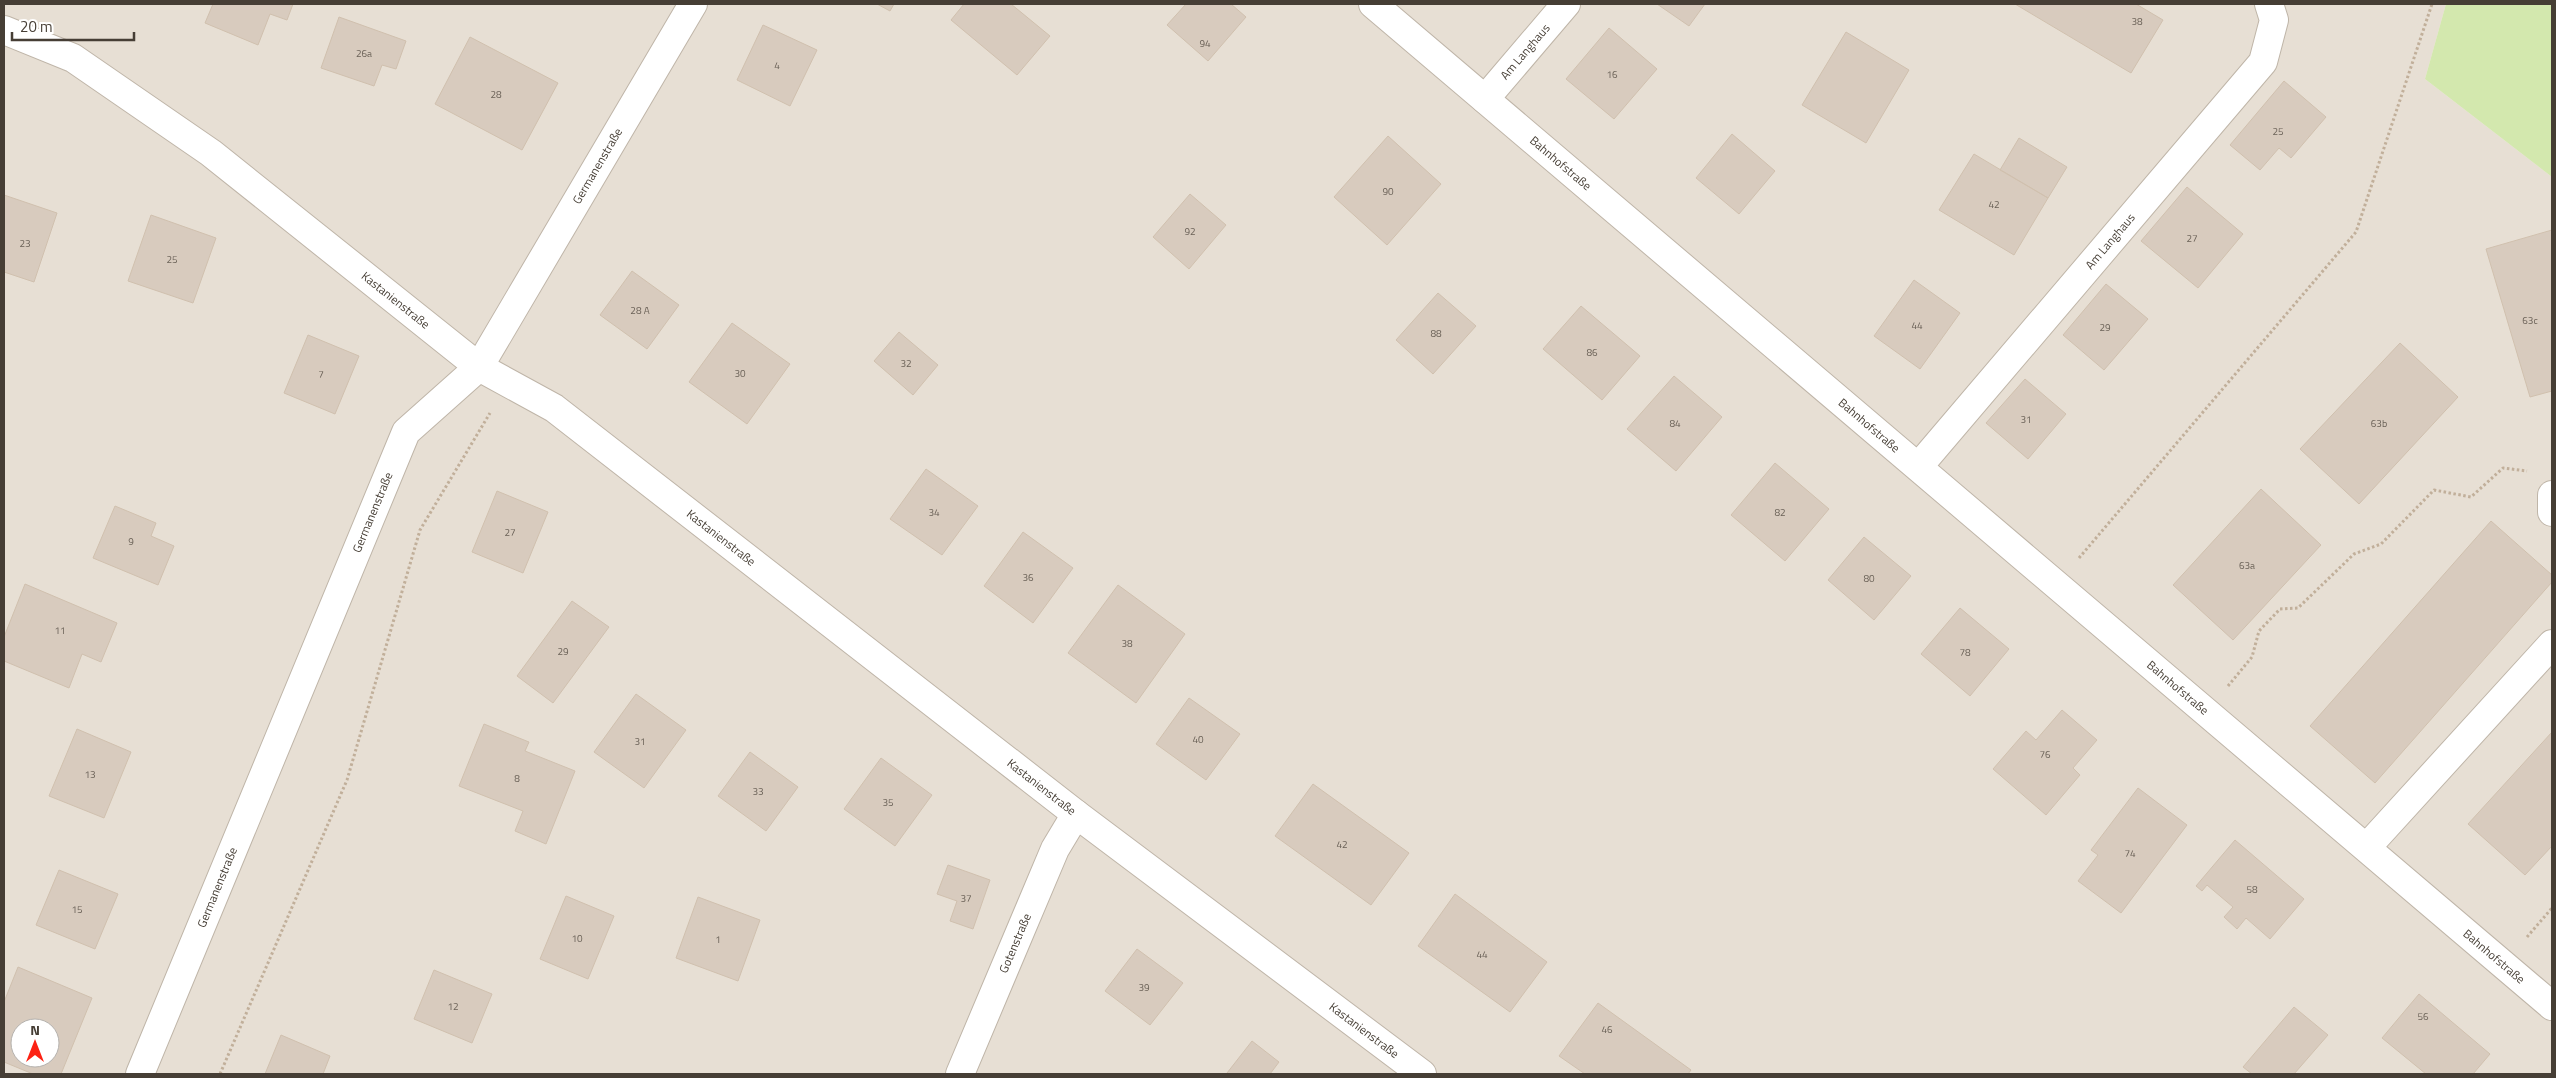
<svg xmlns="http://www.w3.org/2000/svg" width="2556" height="1078" font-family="'Titillium Web',sans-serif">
	<rect width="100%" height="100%" fill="#f3eee6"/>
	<!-- residential -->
	<path fill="#e7dfd4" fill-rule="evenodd" d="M4,4H2446L2425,79L2552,177V1074H4ZM20,1028H50V1058H20Z"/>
	<!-- green -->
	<path fill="#d3e8ae" d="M2446,4H2552V177L2425,79Z"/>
	<!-- building -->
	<path fill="#d8cbbe" stroke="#d0c0ae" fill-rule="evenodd" d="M213,4H293L287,20L270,14L258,45L205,23Z
		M877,4H894L890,11Z
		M964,4H1011L1050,36L1017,75L951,20Z
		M1186,4H1231L1246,17L1208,61L1167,25Z
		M1657,4H1705L1689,26Z
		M2015,4H2136L2163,20L2131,73Z
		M339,17L406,41L396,69L382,65L374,86L321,68Z
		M763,25L817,50L790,106L737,80Z
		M1609,28L1657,69L1614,119L1566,79Z
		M1846,32L1909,70L1866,143L1802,105Z
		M470,37L558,83L522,150L435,104Z
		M2284,81L2326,117L2291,158L2279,148L2260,170L2230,145Z
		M1732,134L1775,171L1739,214L1696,178Z
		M1388,136L1441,184L1387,245L1334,197Z
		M2019,138L2067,167L2048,198L2000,170Z
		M1974,154L2048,198L2014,255L1939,210Z
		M2187,187L2243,234L2198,288L2141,241Z
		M1190,194L1226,225L1189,269L1153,237Z
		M4,195L57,213L34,282L4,272Z
		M151,215L216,238L193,303L128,281Z
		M2552,230V391L2530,397L2486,249Z
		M632,271L679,305L647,349L600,315Z
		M1914,280L1960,313L1920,369L1874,336Z
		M2106,284L2148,319L2104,370L2063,335Z
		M1438,293L1476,326L1433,374L1396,340Z
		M1581,306L1640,356L1602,400L1543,349Z
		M732,323L790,364L747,424L689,382Z
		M899,332L938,365L913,395L874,361Z
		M308,335L359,356L335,414L284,393Z
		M2400,343L2458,397L2359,504L2300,449Z
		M1674,376L1722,417L1676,471L1627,429Z
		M2025,379L2066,414L2028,459L1986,423Z
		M1775,463L1829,509L1785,561L1731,515Z
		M926,469L978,506L942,555L890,519Z
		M2261,489L2321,545L2233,640L2173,585Z
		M497,491L548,512L523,573L472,552Z
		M115,506L156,523L151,536L174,546L158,585L93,558Z
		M2491,521L2552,575V582L2375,783L2310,726Z
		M1023,532L1073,568L1033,623L984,586Z
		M1864,537L1911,576L1874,620L1828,580Z
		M25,584L117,623L101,662L82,654L69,688L4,661V637Z
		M1118,585L1185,634L1136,703L1068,653Z
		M572,601L609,627L553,703L517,676Z
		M1960,608L2009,649L1970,696L1921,654Z
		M636,694L686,730L644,788L594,752Z
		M1189,698L1240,734L1206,780L1156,744Z
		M2062,710L2097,740L2073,768L2080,775L2046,815L1993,769L2026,731L2036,740Z
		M484,724L529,742L525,751L575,771L546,844L515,831L523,811L459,786Z
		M77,729L131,752L104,818L49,796Z
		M2552,732V846L2525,875L2468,824Z
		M750,752L798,787L766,831L718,796Z
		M881,758L932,795L895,846L844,809Z
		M1313,784L1409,853L1371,905L1275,836Z
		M2138,788L2187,825L2121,913L2078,881L2098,855L2091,850Z
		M2235,840L2304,899L2270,939L2246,918L2237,929L2224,917L2233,907L2207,885L2202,891L2196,886Z
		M948,865L990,880L973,929L950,921L957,901L937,894Z
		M59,870L118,894L95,949L36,925Z
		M1455,894L1547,962L1510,1012L1418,946Z
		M566,896L614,916L588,979L540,959Z
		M698,897L760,920L738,981L676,958Z
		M1137,949L1183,983L1150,1025L1105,991Z
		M18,967L92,998L61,1074H33L4,1062V1002ZM20,1028H50V1058H20Z
		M434,970L492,994L472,1043L414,1019Z
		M2419,994L2490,1054L2473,1074H2426L2382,1038Z
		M1598,1003L1691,1070L1688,1074H1585L1559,1056Z
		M2294,1007L2328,1035L2294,1074H2252L2243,1067Z
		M281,1035L330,1056L323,1074H265Z
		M1252,1041L1279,1062L1270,1074H1229L1227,1073Z"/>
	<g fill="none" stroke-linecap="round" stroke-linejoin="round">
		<defs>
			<g id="minor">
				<path id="s1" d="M1373,4L2552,1006"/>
				<path id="s2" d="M4,30L73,58L211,153L479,367L554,408L1076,814L1422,1074"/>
				<path id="s3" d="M1485,99L1566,4"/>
				<path id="s4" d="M1919,466L2263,62L2274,20L2269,4"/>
				<path d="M2552,495V512"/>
				<path d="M2367,847L2552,644"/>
				<path id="s5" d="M140,1074L406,432L479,367L693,4"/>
				<path id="s6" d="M960,1074L1055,849L1076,814"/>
			</g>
		</defs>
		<!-- minor casing -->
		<use href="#minor" stroke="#bfb5a8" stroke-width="30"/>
		<!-- path -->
		<path stroke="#c1af9a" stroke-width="3" stroke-dasharray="2.5 2.5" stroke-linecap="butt" d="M2079,558L2356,232L2432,4
			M2228,686L2252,657L2259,631L2280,609L2298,608L2354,554L2381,544L2434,490L2471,497L2503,468L2527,471
			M2527,937L2552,908
			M220,1074L347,780L420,530L490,413"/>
		<!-- minor -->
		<use href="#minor" stroke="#fff" stroke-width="28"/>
	</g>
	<g text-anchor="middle" stroke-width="5" stroke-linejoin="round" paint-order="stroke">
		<!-- number labels -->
		<g font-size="10" fill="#6a6157">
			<text x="2137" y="25">38</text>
			<text x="1205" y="47">94</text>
			<text x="364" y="57">26a</text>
			<text x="777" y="69">4</text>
			<text x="1612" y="78">16</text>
			<text x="496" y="98">28</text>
			<text x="2278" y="135">25</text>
			<text x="1388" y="195">90</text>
			<text x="1994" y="208">42</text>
			<text x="1190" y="235">92</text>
			<text x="2192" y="242">27</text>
			<text x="25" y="247">23</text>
			<text x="172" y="263">25</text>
			<text x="640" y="314">28 A</text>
			<text x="2530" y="324">63c</text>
			<text x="1917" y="329">44</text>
			<text x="2105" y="331">29</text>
			<text x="1436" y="337">88</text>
			<text x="1592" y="356">86</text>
			<text x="906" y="367">32</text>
			<text x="740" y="377">30</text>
			<text x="321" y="378">7</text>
			<text x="2026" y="423">31</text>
			<text x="1675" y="427">84</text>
			<text x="2379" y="427">63b</text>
			<text x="934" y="516">34</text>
			<text x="1780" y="516">82</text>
			<text x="510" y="536">27</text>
			<text x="131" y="545">9</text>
			<text x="2247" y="569">63a</text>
			<text x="1028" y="581">36</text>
			<text x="1869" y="582">80</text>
			<text x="60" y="634">11</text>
			<text x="1127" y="647">38</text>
			<text x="563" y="655">29</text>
			<text x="1965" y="656">78</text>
			<text x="1198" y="743">40</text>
			<text x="640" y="745">31</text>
			<text x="2045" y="758">76</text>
			<text x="90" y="778">13</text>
			<text x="517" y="782">8</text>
			<text x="758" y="795">33</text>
			<text x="888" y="806">35</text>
			<text x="1342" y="848">42</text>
			<text x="2130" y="857">74</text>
			<text x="2252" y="893">58</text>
			<text x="966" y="902">37</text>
			<text x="77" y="913">15</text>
			<text x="577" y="942">10</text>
			<text x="718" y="943">1</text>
			<text x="1482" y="958">44</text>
			<text x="1144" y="991">39</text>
			<text x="453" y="1010">12</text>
			<text x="2423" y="1020">56</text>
			<text x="1607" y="1033">46</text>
		</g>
		<!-- street labels -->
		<g font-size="12" fill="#463e35" stroke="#fff">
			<text dy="4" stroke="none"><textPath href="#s3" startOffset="62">Am Langhaus</textPath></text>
			<text dy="4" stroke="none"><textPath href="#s1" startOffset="246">Bahnhofstraße</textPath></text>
			<text dy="4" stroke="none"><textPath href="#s5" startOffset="1026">Germanenstraße</textPath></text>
			<text dy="4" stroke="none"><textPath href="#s4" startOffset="295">Am Langhaus</textPath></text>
			<text dy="4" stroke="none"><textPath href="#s2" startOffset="478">Kastanienstraße</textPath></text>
			<text dy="4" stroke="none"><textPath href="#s1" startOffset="651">Bahnhofstraße</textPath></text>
			<text dy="4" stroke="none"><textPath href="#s5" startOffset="608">Germanenstraße</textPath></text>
			<text dy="4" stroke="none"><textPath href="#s2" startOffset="882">Kastanienstraße</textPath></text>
			<text dy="4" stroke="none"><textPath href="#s1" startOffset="1056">Bahnhofstraße</textPath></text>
			<text dy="4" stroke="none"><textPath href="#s2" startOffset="1288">Kastanienstraße</textPath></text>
			<text dy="4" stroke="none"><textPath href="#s5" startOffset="202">Germanenstraße</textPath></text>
			<text dy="4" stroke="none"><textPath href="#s6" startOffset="142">Gotenstraße</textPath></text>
			<text dy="4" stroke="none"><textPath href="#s1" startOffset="1471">Bahnhofstraße</textPath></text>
			<text dy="4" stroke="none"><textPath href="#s2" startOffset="1692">Kastanienstraße</textPath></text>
		</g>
	</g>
	<!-- border -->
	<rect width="2556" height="1078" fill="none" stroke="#463e35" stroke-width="10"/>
	<!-- north arrow -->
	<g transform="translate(35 1043)"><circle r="24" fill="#ffffff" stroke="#b5b2ae"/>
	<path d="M0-4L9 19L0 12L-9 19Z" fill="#fc2214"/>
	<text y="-8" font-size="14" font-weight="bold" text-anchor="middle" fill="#463e35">N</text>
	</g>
	<!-- scale -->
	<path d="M12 32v8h122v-8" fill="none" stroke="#463e35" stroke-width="2.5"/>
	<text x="20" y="32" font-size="15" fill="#463e35" stroke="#ffffff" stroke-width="4" paint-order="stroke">20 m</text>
</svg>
